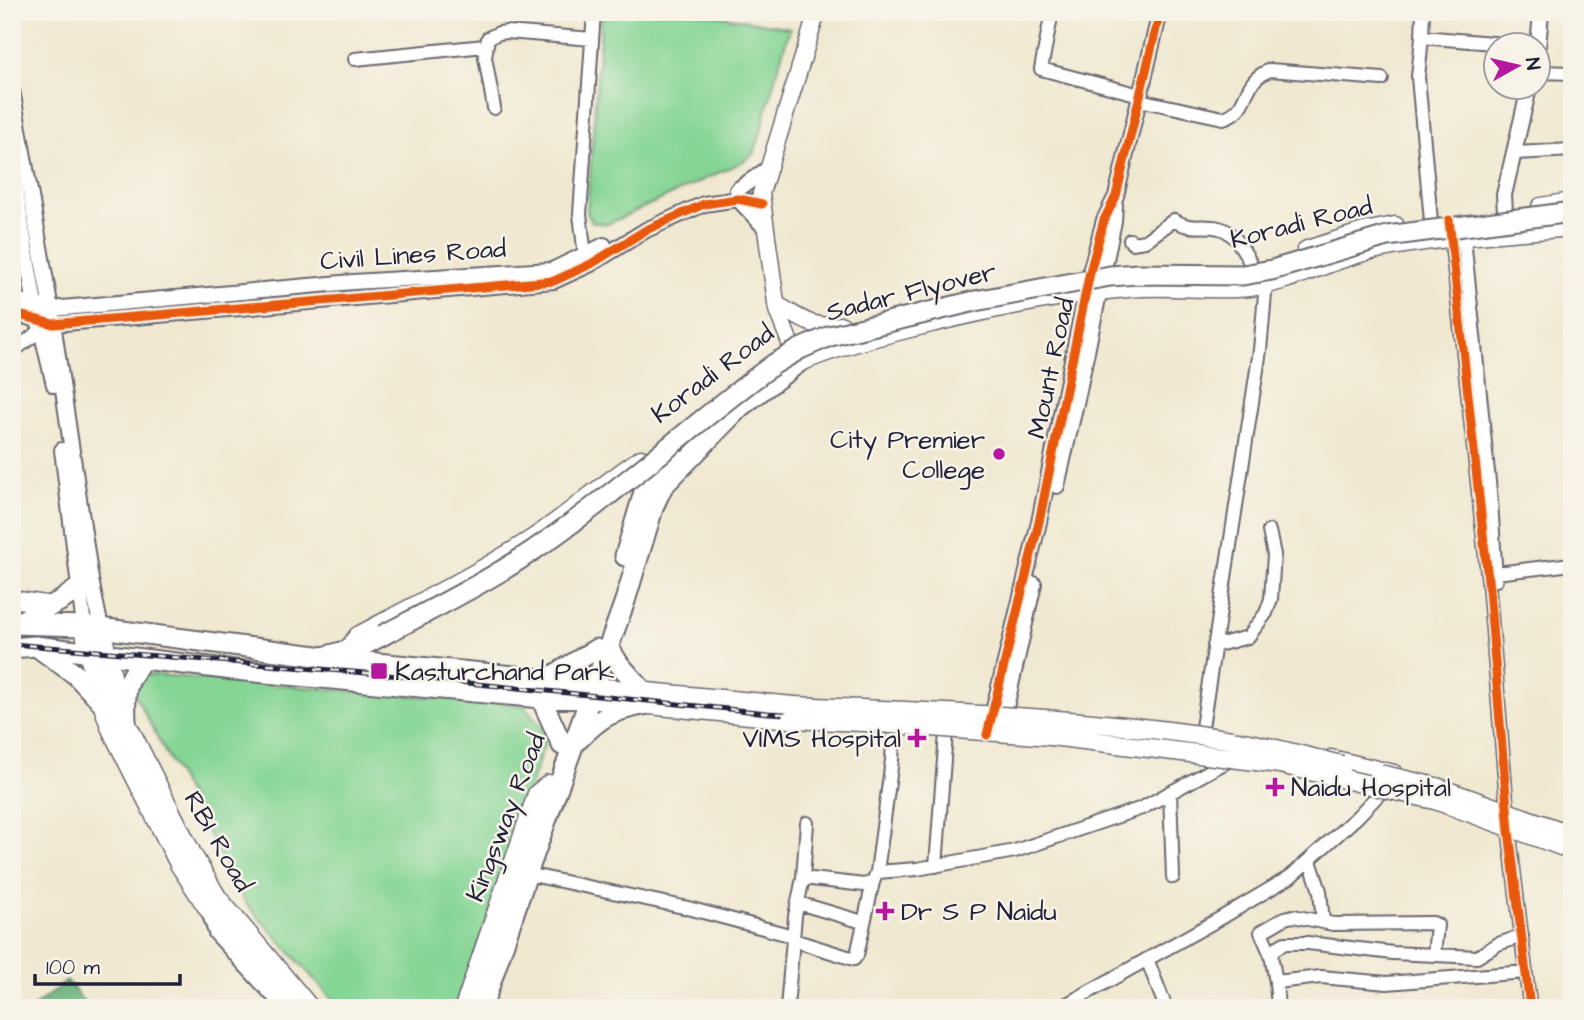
<svg xmlns="http://www.w3.org/2000/svg" width="1584" height="1020" font-family="'Architects Daughter',sans-serif">
	<rect width="100%" height="100%" fill="#f7f3e8"/>
	<filter id="ink" filterUnits="userSpaceOnUse"><feTurbulence type="fractalNoise" baseFrequency=".0143" numOctaves="2"/><feDisplacementMap in="SourceGraphic" scale="14" xChannelSelector="R" yChannelSelector="G"/><feConvolveMatrix kernelMatrix="1 2 1 2 8 2 1 2 1" color-interpolation-filters="sRGB"/></filter>
	<filter id="wash" filterUnits="userSpaceOnUse"><feTurbulence type="fractalNoise" baseFrequency=".00686" numOctaves="4" result="noise"/><feDisplacementMap in="SourceGraphic" scale="28" xChannelSelector="R" yChannelSelector="G"/><feGaussianBlur stdDeviation="1.57" result="paint"/><feColorMatrix in="noise" values="0 0 0 0 0 0 0 0 0 0 0 0 0 0 0 0 0 1.4 0 .05"/><feComposite in="paint" operator="in"/></filter>
	<g filter="url(#wash)">
		<rect width="100%" height="100%" fill="#f0e8d0"/>
		<!-- green -->
		<path fill="#85d595" stroke="#547c68" stroke-width="2" d="M602,12H696L790,28L776,74L758,142L753,154L742,162L608,224L592,222L587,212Z
			M145,674L524,705L547,735L458,1008H340L244,901L134,693Z"/>
		<!-- forest -->
		<path fill="#6cb67e" stroke="#476c5c" stroke-width="2" d="M67,981L89,1008H32Z"/>
	</g>
	<g filter="url(#ink)">
		<g fill="none" stroke-linecap="round" stroke-linejoin="round">
			<defs>
				<path id="minor" d="M1052,12L1041,69L1140,95
					M1422,37L1423,12
					M355,59L485,46
					M1538,72L1572,73
					M1139,100L1223,118C1252,110 1239,82 1270,70L1382,79
					M494,108L485,57L488,38L499,33L507,32L592,39
					M1514,153L1572,150
					M1431,221L1418,77L1422,37L1528,46
					M1463,229L1491,501L1496,580
					M1450,230L1489,589L1509,831L1530,1008
					M1130,240L1132,243L1145,241L1174,220C1190,231 1201,224 1219,228C1235,231 1245,253 1252,266
					M585,256L580,214L594,12
					M12,352L41,330
					M1488,574L1572,564
					M1214,646L1248,637L1266,613L1271,599L1274,555L1269,531
					M1201,734L1260,350L1266,283
					M1170,792L1173,877
					M1310,861L1320,891L1323,922
					M936,866L946,733
					M877,872L917,869L1015,851L1142,808L1228,761
					M527,874L688,908L793,936
					M803,878L807,823
					M798,903L863,922
					M793,940L854,959L857,955L873,882
					M1271,955L1261,932L1285,918L1293,916L1333,924L1433,923L1437,925L1434,955
					M1147,959L1166,1008
					M1276,982L1271,955L1274,949L1285,943H1308L1393,953L1477,957L1498,944L1522,936
					M787,1008L795,916L803,878L864,885L873,882L877,872L892,760L894,727
					M1060,1008L1221,918L1290,877L1357,817L1382,791L1387,782
					M1278,1008L1276,982L1321,977L1387,983L1526,972"/>
				<path id="tertiary" d="M1538,48L1541,12
					M12,90L51,309L91,580L101,628
					M12,170L35,305L54,385
					M737,190L769,168
					M738,199L766,229
					M1505,212L1504,195L1529,88
					M12,299L51,309L353,282L552,270L604,245
					M12,313L53,324L554,281L591,264L646,230L704,204L738,199L762,204
					M62,450L84,626
					M1057,486L1079,390L1114,221L1115,205
					M990,724L1039,522L1090,272L1104,220L1116,196L1160,12
					M1002,725L1034,584
					M209,911L216,933L285,1008"/>
				<path id="secondary" d="M776,304C804,320 809,328 842,325
					M798,363L777,310L761,193L817,12
					M12,599L52,605
					M1331,758L1394,773"/>
				<path id="primary" d="M1541,207L1572,202
					M1307,250L1364,232L1395,226
					M798,363C842,344 889,333 935,322C998,307 1064,293 1128,288C1169,284 1210,291 1250,287C1292,282 1330,259 1372,250C1437,236 1505,233 1572,227
					M84,626L89,656L102,703L111,729L179,864L209,910L297,1008
					M101,628L117,698L126,722L192,854L217,897L310,1008
					M349,648L358,636C418,604 480,573 537,536C572,512 605,483 641,459
					M594,687L794,706
					M589,699L791,719
					M464,1008L537,794L549,784"/>
				<path id="trunk" d="M625,556L647,482L674,457
					M17,623L62,600L80,587
					M12,624L84,626L355,661L525,677L594,687
					M12,648L35,646L234,670L541,698L589,699
					M609,648L619,664L644,692
					M40,649L76,675L102,703
					M327,656L362,646L383,635
					M546,680L596,649
					M541,698L562,745
					M126,722C125,690 124,685 143,659
					M579,739C601,717 611,711 643,705
					M482,1008L527,874L625,601L654,505L663,486L740,407L798,363"/>
			</defs>
			<!-- minor casing -->
			<use href="#minor" stroke="#6a676f" stroke-width="16"/>
			<!-- tertiary casing -->
			<use href="#tertiary" stroke="#6a676f" stroke-width="18"/>
			<!-- secondary casing -->
			<use href="#secondary" stroke="#6a676f" stroke-width="19"/>
			<!-- primary casing -->
			<use href="#primary" stroke="#6a676f" stroke-width="21"/>
			<!-- trunk casing -->
			<use href="#trunk" stroke="#6a676f" stroke-width="23"/>
			<!-- minor -->
			<use href="#minor" stroke="#fff" stroke-width="12"/>
			<!-- tertiary -->
			<use href="#tertiary" stroke="#fff" stroke-width="14"/>
			<!-- secondary -->
			<use href="#secondary" stroke="#fff" stroke-width="16"/>
			<!-- primary -->
			<use href="#primary" stroke="#fff" stroke-width="18"/>
			<!-- trunk -->
			<use href="#trunk" stroke="#fff" stroke-width="19"/>
			<defs>
				<path id="rail" d="M12,644L378,674L768,713L1036,728L1178,742L1231,749L1362,776L1430,794L1517,822L1572,843"/>
			</defs>
			<!-- rail casing -->
			<use href="#rail" stroke="#22223b" stroke-width="5"/>
			<!-- rail -->
			<use href="#rail" stroke="#f7f3e8" stroke-width="2.5" stroke-dasharray="8" stroke-linecap="butt"/>
			<defs>
				<path id="primary-bridge" d="M794,706C941,713 1098,717 1244,742C1277,748 1310,758 1342,765
					M791,719L865,722L1051,736L1280,764L1435,800L1572,850
					M1380,774L1436,787L1572,835"/>
				<path id="trunk-bridge" d="M383,635C427,612 472,590 514,563C606,504 686,429 774,364L800,349L830,336L975,301L1110,276L1138,274L1243,275L1272,270L1387,236L1572,212"/>
			</defs>
			<!-- primary-bridge casing -->
			<use href="#primary-bridge" stroke="#6a676f" stroke-width="21" stroke-linecap="butt"/>
			<!-- trunk-bridge casing -->
			<use href="#trunk-bridge" stroke="#6a676f" stroke-width="23" stroke-linecap="butt"/>
			<!-- primary-bridge -->
			<use href="#primary-bridge" stroke="#fff" stroke-width="18"/>
			<!-- trunk-bridge -->
			<use href="#trunk-bridge" stroke="#fff" stroke-width="19"/>
			<defs>
				<path id="cycleway" d="M1449,220L1489,589L1509,831L1530,1008
					M12,313L53,324L554,281L591,264L646,230L704,204L738,199L762,204
					M987,735L1039,522L1090,272L1104,220L1116,196L1160,12"/>
			</defs>
			<!-- cycleway casing -->
			<use href="#cycleway" stroke="#f7f3e8" stroke-width="13"/>
			<!-- cycleway -->
			<use href="#cycleway" stroke="#e8590c" stroke-width="9"/>
		</g>
	</g>
	<!-- markers -->
	<g fill="#b5179e" stroke="#f7f3e8" stroke-width="2.5">
		<circle cx="999" cy="454" r="7"/>
		<rect x="370" y="662" width="18" height="18" rx="3.5"/>
		<path d="M913.5 727.5h7v7h7v7h-7v7h-7v-7h-7v-7h7z"/>
		<path d="M1271.5 776.5h7v7h7v7h-7v7h-7v-7h-7v-7h7z"/>
		<path d="M881.5 900.5h7v7h7v7h-7v7h-7v-7h-7v-7h7z"/>
	</g>
	<g text-anchor="middle" stroke-width="5" stroke-linejoin="round" paint-order="stroke">
		<!-- street labels -->
		<g font-size="26" fill="#22223b" stroke="#f7f3e8">
			<text transform="translate(1301 222) rotate(-14)" y="9">Koradi Road</text>
			<text transform="translate(413 254) rotate(-4)" y="9">Civil Lines Road</text>
			<text transform="translate(911 291) rotate(-14)" y="9">Sadar Flyover</text>
			<text transform="translate(1050 368) rotate(-78)" y="9">Mount Road</text>
			<text transform="translate(712 373) rotate(-37)" y="9">Koradi Road</text>
			<text transform="translate(505 817) rotate(-69)" y="9">Kingsway Road</text>
			<text transform="translate(219 841) rotate(60)" y="9">RBI Road</text>
		</g>
		<!-- poi labels -->
		<g font-size="26" fill="#22223b" stroke="#f7f3e8" text-anchor="start">
			<text x="985" y="448" text-anchor="end">City Premier<tspan x="985" dy="30">College</tspan></text>
			<text x="395" y="680">Kasturchand Park</text>
			<text x="901" y="747" text-anchor="end">VIMS Hospital</text>
			<text x="1291" y="796">Naidu Hospital</text>
			<text x="901" y="920">Dr S P Naidu</text>
		</g>
	</g>
	<!-- margin -->
	<rect width="1584" height="1020" fill="none" stroke="#f7f3e8" stroke-width="42"/>
	<!-- north arrow -->
	<g transform="translate(1517 66) rotate(82)"><circle r="33" fill="#f7f3e8" stroke="#a29fa3" stroke-width="2"/>
	<path d="M0-5L12 26L0 18L-12 26Z" fill="#b5179e"/>
	<text y="-10" font-size="19" font-weight="bold" text-anchor="middle" fill="#22223b">N</text>
	</g>
	<!-- scale -->
	<path d="M35 974v10h145v-10" fill="none" stroke="#22223b" stroke-width="3.5"/>
	<text x="46" y="974" font-size="21" fill="#22223b" stroke="#f7f3e8" stroke-width="5" paint-order="stroke">100 m</text>
</svg>
